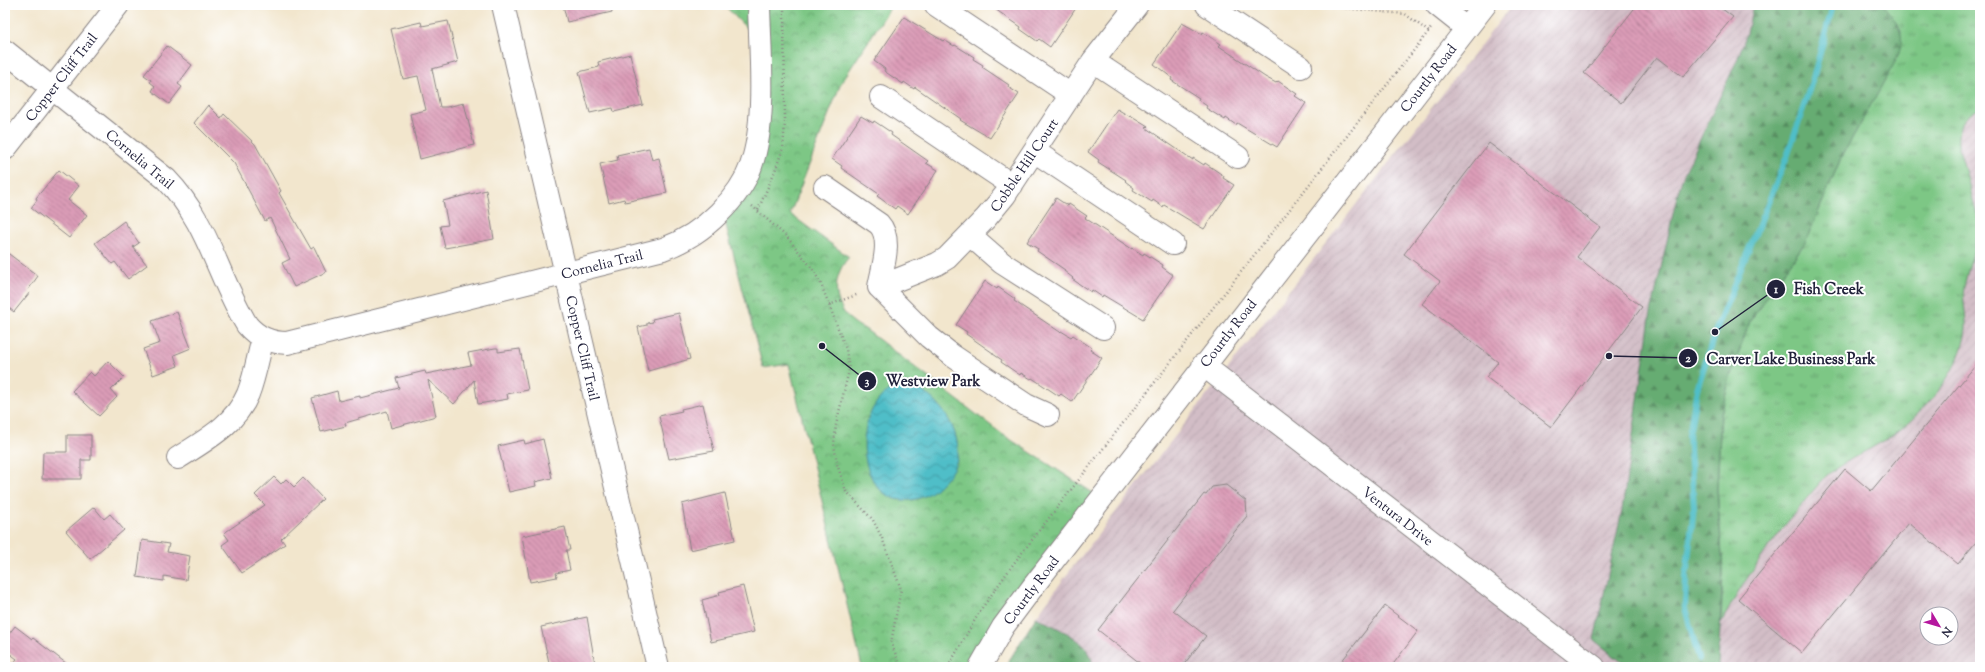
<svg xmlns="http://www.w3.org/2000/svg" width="1985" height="672" font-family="'Sorts Mill Goudy',serif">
	<defs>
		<pattern id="industrial-furrows" width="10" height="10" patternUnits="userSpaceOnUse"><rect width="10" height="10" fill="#d2bdc6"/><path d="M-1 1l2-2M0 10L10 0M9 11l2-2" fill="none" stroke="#b4a2ab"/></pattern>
		<pattern id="grass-tufts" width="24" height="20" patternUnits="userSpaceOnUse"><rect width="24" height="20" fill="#7dc785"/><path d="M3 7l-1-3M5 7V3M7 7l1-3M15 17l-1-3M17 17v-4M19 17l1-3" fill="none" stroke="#66a16e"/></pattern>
		<pattern id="forest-firs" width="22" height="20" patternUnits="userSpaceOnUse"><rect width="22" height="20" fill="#66ac72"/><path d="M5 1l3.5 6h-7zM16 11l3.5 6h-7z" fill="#548c5f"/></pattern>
		<pattern id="park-crowns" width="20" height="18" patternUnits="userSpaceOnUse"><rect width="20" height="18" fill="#7dc785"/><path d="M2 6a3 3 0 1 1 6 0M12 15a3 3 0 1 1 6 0" fill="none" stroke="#66a16e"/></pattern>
		<pattern id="water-waves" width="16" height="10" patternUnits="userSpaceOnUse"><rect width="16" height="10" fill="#50bec8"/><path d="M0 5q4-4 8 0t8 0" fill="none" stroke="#429aa4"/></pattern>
		<pattern id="building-back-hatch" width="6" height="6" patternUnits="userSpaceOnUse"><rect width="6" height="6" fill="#db9cb7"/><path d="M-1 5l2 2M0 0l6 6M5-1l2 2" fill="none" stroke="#b17f96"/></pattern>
	</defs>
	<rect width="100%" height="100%" fill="#fff"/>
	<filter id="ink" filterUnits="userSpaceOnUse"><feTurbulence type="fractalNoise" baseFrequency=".025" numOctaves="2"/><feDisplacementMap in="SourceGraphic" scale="8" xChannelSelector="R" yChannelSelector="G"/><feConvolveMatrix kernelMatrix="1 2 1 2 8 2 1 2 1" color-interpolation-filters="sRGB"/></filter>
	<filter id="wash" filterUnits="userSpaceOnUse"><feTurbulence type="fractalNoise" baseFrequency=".012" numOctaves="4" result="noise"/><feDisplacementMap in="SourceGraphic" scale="16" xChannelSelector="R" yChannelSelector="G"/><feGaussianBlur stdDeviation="0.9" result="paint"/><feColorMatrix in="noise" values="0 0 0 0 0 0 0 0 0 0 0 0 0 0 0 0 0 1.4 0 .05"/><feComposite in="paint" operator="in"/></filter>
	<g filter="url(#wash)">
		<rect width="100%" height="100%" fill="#f2e6cd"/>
		<!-- industrial -->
		<path fill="url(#industrial-furrows)" fill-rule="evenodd" d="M1512,5H1980V667H1005L1036,617L1065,577ZM1927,614H1951V638H1927Z"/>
		<!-- grass -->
		<path fill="url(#grass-tufts)" stroke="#507460" d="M1883,5H1980V108C1964,117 1957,125 1958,144L1979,222V231C1974,250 1968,268 1964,287C1962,301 1967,315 1966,329C1962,368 1930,405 1901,429C1877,448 1849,457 1826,476C1786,521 1749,570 1721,623L1723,570L1717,489L1721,414L1730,377L1750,321L1806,241L1841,158L1899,53L1901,30Z"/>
		<!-- forest -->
		<path fill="url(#forest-firs)" stroke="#446756" d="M1753,5H1883C1900,27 1908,34 1895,62L1841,158L1806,241L1750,321L1730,377L1721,414L1717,489L1723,570L1718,667H1628L1594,640L1622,510L1650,317L1677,196L1683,176L1737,60L1747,33Z
			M1036,617C1055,628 1095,641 1092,667H1005Z"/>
		<!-- park -->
		<path fill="url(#park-crowns)" stroke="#507460" d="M724,5H892L841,83L790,214L849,257C827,281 835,316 865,329L1002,434L1101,498L980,667H862L789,364L763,368L722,210L751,167L760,42Z"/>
		<!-- water -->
		<path fill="url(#water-waves)" stroke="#397082" d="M902,384C932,387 960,425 958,455C956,469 946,479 937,488C929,495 920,499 910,500C854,506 847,400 902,384Z"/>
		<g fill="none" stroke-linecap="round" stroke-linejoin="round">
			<!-- stream -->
			<path stroke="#50bec8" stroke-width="6" d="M1699,659L1685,608L1686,577L1694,507L1689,435L1697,389L1715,332L1788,154L1814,75L1833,5"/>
		</g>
		<g id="blocks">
			<!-- building -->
			<path fill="url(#building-back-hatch)" d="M563,5H611L612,12L567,22Z
				M989,5H1078L1050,47L1039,39L1037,41L1020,29L1021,27Z
				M1637,5H1717L1733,17L1683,77L1657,57L1621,103L1584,73Z
				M904,17L943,41L944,40L954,46L955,45L974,57L973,59L983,65L982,67L1009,85L1008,87L1019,94L990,138L960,120L961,119L915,87L914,89L904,82L903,84L884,71L885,69L874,61Z
				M448,21L458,62L432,69L440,107H447L464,103L474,145L420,159L410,114L426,110L418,76L403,79L391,29L421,22L422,26Z
				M1182,23L1202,34L1203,32L1221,44L1219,46L1265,77L1276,83L1278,81L1297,94L1295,96L1306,103L1277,147L1237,123L1236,125L1226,118L1225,120L1206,108L1207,106L1198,100L1199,98L1171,80L1172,78L1154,64Z
				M167,46L192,65L178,84L182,87L169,104L152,91L155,86L150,82L151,80L144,75Z
				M630,54L643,105L614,112L613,108L590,113L579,72L599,67L598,62Z
				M208,105L221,118L224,114L255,144L281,191L279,193L311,249L314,247L326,272L294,287L282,263L290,259L270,218L265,221L234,163L194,123Z
				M1117,109L1129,116L1130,115L1148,126L1146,128L1193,160V158L1204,165L1205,163L1224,176L1223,178L1234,185L1204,229L1164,205L1163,207L1153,200L1152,202L1133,190L1134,188L1125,181L1126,180L1098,162L1099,160L1088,152Z
				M861,116L873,123L874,121L892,133L891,135L928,161L926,163L938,170L908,214L897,206L895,209L877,196L879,194L841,168L842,166L832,159Z
				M1489,143L1600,227L1577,257L1642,307L1551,427L1486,377L1498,362L1422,304L1440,281L1404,254Z
				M649,148L652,160L659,158L667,193L625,202L624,199L609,203L600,164L618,160L617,155Z
				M59,170L79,186L68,200L87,215L69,238L31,208L37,200L36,198Z
				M486,190L494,239L445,248L440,226L448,225L443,201Z
				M1056,198L1068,206L1069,204L1087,216L1085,218L1132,249V248L1143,255L1144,253L1163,265L1162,267L1173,275L1143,319L1103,295L1102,297L1092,290L1091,292L1072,279L1073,278L1064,271L1065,270L1037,251L1038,249L1027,242Z
				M124,221L139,243L133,247L147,265L128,279L115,262L112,264L95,243Z
				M5,251L38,276L28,290L30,292L14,312L5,305Z
				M985,281L997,289L998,287L1015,299L1014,301L1060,332L1061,331L1071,337L1073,335L1092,348L1090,350L1102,358L1072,402L1061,394L1059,396L1032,378L1031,379L1021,373L1020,375L1001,362L1002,360L993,354V353L966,334L967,332L956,325Z
				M177,312L191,348L174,355L178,366L153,375L143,349L160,343L152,321Z
				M679,313L690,359L648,371L638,327L647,325V323L653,322L652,319Z
				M495,348H498V352L520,349L528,390L507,394L508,399L478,404L474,380L454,404L428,380L436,416L391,428L387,411L345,423L346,426L321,432L312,398L337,391L339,401L360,396V398L399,388L396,378L425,371L426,374L471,365L468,353Z
				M1980,360V537L1958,564L1909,523L1802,653L1738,599L1845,469L1871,491Z
				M108,361L124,377L111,390L117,397L99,416L72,391L90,372L94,376Z
				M703,404L714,451L669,459L659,416L682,411L681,409Z
				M67,435H91V460H81V479H42L43,452H67Z
				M543,439L552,478L535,482L536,486L509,492L498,446L524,440L525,444Z
				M274,477L281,484L286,479L294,487L303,478L323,499L281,539L285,544L242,573L222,545L229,540L224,533L265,505L255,495Z
				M1226,485L1246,501L1247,516L1173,610L1206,636L1182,667H1145L1098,630L1204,494L1206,495L1212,487Z
				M725,493L735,540L690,550L682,504Z
				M94,507L104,519L110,514L124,530L90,559L66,531Z
				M565,527L570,550H566L570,570L556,573L557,577L530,582L522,536Z
				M142,540L169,544L167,552L190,556L186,580L164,576V581L137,577Z
				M743,586L754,632L711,642L702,600L720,595L719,592Z
				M1385,606L1418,631L1391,667H1337Z
				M587,617L595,664L583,667H550L541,627Z
				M15,626L32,639L33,638L71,667H10L17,659L5,650V639Z"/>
		</g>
	</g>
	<g filter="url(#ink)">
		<use href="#blocks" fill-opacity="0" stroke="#8a8484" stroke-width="1"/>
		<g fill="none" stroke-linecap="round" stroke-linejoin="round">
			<defs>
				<path id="minor" d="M503,5L658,667
					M936,5L1071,95
					M1207,5L1301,67
					M1437,5L1466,28
					M5,51L166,179C209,223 217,276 247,325C257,337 271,343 287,343L663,249C685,241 702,230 719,213C731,201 745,183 751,166C767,120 760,54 759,5
					M1093,61L1238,157
					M881,97L1012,185
					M5,149L118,5
					M1034,151L1173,244
					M825,187L879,224C893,239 882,269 879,287L929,337L953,356L1026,405L1048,415
					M970,235L1002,263L1103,328
					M879,287L937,264L947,258L986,218L1005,195L1093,61L1137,5
					M1203,365L1594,667
					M178,458C204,441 235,425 248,394C255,376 258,357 263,338
					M980,667L1003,627L1035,584L1485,5"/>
			</defs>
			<!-- minor casing -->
			<use href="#minor" stroke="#8a8484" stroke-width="24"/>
			<!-- path -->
			<path stroke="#8a8484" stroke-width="2.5" stroke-dasharray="1 3" stroke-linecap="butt" d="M1326,5L1342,8L1405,14L1429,32
				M752,206L787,237L812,268L821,284L846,349L849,370L836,425L834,444L837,464L846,491L873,520L882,538L901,589L891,643L901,667
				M758,210L775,171L783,148L785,122L784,5
				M829,305L859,294
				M948,667L980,611L1014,563L1432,27"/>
			<!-- minor -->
			<use href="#minor" stroke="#fff" stroke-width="22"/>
		</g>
	</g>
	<g text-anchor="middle" stroke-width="4" stroke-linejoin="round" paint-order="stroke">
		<!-- street labels -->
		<g font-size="14" fill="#22223b" stroke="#fff">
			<text transform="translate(61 77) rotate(-52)" y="5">Copper Cliff Trail</text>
			<text transform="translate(1428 78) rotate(-52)" y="5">Courtly Road</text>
			<text transform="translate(140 159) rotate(40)" y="5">Cornelia Trail</text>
			<text transform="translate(1024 165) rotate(-56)" y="5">Cobble Hill Court</text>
			<text transform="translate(602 264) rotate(-14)" y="5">Cornelia Trail</text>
			<text transform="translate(1228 333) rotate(-52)" y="5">Courtly Road</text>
			<text transform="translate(583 348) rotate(77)" y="5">Copper Cliff Trail</text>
			<text transform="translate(1398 516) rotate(38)" y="5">Ventura Drive</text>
			<text transform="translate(1031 590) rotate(-53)" y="5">Courtly Road</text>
		</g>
	</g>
	<!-- callouts -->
	<path fill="none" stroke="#22223b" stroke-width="1.5" d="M1715 332L1776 289M1609 356L1688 358M822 346L867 381"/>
	<g fill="#22223b" stroke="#fff" stroke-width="1.5">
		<circle cx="1715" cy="332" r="4"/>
		<circle cx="1609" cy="356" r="4"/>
		<circle cx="822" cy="346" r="4"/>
		<circle cx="1776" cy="289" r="10"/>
		<circle cx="1688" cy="358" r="10"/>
		<circle cx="867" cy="381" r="10"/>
	</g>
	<g font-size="12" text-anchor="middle" font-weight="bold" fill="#fff">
		<text x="1776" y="293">1</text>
		<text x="1688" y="362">2</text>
		<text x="867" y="385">3</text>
	</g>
	<g font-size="15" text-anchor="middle" font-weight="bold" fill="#22223b" stroke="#fff" stroke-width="4" stroke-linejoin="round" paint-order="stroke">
		<text x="1829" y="294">Fish Creek</text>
		<text x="1791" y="364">Carver Lake Business Park</text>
		<text x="933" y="386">Westview Park</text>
	</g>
	<!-- margin -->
	<rect width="1985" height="672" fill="none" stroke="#fff" stroke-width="20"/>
	<!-- north arrow -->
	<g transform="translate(1939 626) rotate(128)"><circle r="19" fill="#ffffff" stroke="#a7a7b1"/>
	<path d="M0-3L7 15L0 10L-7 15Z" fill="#b5179e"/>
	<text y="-6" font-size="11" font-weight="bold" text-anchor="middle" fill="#22223b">N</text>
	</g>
</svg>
